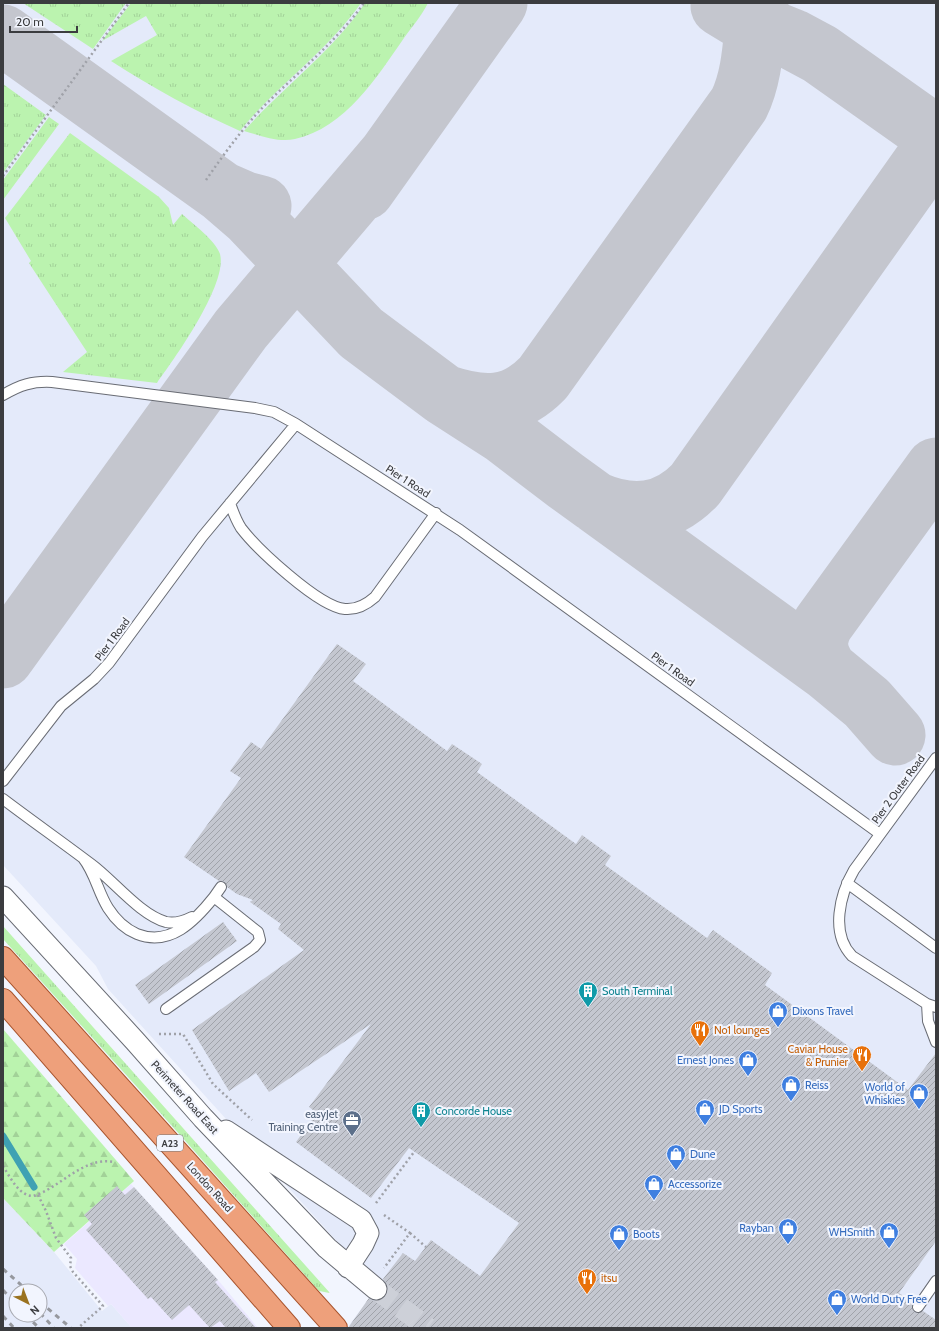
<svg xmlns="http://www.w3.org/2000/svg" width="939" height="1331" font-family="Cabin,sans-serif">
	<defs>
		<pattern id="grass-tufts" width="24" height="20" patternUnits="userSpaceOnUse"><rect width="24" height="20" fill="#bbf3af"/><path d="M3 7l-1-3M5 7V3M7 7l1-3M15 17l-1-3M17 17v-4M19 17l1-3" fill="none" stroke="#a2d198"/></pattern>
		<pattern id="forest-firs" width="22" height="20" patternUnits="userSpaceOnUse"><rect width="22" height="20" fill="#bbf3af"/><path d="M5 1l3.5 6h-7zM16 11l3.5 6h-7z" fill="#a2d198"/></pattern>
		<pattern id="building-hatch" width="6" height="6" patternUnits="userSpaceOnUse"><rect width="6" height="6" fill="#c4c7d0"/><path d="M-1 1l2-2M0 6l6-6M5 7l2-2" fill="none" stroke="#a0a3aa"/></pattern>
	</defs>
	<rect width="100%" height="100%" fill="#f2f5fe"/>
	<!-- built -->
	<path fill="#e4eafa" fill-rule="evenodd" d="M3,3H936V1328H347L383,1280L344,1249L108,989L96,966L3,865Z
		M3,1198L54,1252L102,1311L111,1304L132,1328H3ZM16,1291H40V1315H16Z"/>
	<!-- industrial -->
	<path fill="#ebe8ff" d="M131,1184L218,1280L258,1328H132L111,1304L108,1306L75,1268L77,1259L64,1244Z"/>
	<!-- grass -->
	<path fill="url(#grass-tufts)" d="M23,3H126L93,49Z
		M131,3H361C327,52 277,85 240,131C195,111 153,88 111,61L157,35L146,16L102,41Z
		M365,3H428C422,15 412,27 404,38C377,77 345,128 295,139C279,143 259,135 244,131C283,87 332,52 365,3Z
		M3,84L46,115L3,173Z
		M49,117L59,124L3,200V180Z
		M70,133L159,197L169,208L173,225L182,214C192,223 216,241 220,254C228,284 175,358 157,383L63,372L87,352L29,263L31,261L5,218Z
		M3,926L330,1293L319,1291L147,1098L3,939Z"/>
	<!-- forest -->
	<path fill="url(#forest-firs)" d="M3,1029L134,1181L54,1252L3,1198Z"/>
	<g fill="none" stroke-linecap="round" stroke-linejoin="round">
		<!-- stream -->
		<path stroke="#3fa1b3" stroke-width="7" d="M3,1136L34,1187"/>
		<!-- taxiway -->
		<path stroke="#c4c6ce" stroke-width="61" d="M721,6L744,20L792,39L820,54L936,136
			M3,35L222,192L245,202L261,206
			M364,190L497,3
			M222,192L251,217L361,333L444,395L503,433L566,481L827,670L867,703L895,735
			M444,395C483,408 513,409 543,378L739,104C754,73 753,37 758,3
			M595,502C632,518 666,515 695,485L936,145
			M3,658L241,329L388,156
			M827,670C817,654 814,642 823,624L936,468"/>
	</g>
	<!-- building -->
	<path fill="url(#building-hatch)" d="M337,644L366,664L353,681L447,751L452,744L482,764L477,772L576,844L582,835L611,856L605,865L707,938L713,930L772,973L765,985L908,1090L936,1053V1241L899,1293L913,1303L912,1307L914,1312L918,1313L923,1311L936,1320V1328H348L369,1298L374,1301L380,1300L385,1296L388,1291L387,1285L383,1279L403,1253L415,1261L431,1240L480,1276L519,1223L409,1148L371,1198L296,1142L317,1113L309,1107L371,1024L269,1092L256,1073L229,1091L192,1030L304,950L278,929L281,924L250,902L253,900L237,894L227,887L224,881H219L184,857L241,778L230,771L251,742L261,749Z
		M223,922L237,941L149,1004L135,985Z
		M117,1186L125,1195L134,1187L218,1280L215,1282L256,1328H226L220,1321L210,1328L189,1305L172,1320L151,1297L148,1299L86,1230L92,1224L84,1215Z"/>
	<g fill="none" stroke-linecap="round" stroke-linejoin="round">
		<!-- minor-tunnel -->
		<path stroke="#cdd0d8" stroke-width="21" stroke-dasharray="21 10" stroke-linecap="butt" d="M376,1289L428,1328"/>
		<defs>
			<path id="service" d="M3,395C20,385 32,381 52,382L255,408L274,412L296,424
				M230,503C233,512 236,520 241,528C257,549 319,607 345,609C357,610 366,605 375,597L436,513
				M936,758L854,870C840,894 830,933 852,956L927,1004L936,1007
				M3,781L61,706L94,679L109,663L202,537L296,424L460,530L880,834
				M3,799C32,821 62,842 91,864C113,880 140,915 166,922C175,924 184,921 192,917
				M83,858C95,873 98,892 108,908C115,919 125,929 137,934C170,947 195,921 214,897L258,932L260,940L254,947L166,1009
				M847,883L936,948
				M214,897L221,887
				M927,1004L928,1021L936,1042
				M918,1307L936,1281"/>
			<path id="minor" d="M3,897L135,1041L203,1118L327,1248L376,1289
				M226,1131L361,1220L368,1233L363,1244L348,1267"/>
			<path id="primary" d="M3,958L336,1328
				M3,1000L289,1328"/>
		</defs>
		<!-- service casing -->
		<use href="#service" stroke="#696c74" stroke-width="12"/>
		<!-- minor casing -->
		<use href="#minor" stroke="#696c74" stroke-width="23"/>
		<!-- primary casing -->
		<use href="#primary" stroke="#a8542d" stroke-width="24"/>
		<!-- path -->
		<path stroke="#9fa1a8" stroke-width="2.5" stroke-dasharray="2 3" stroke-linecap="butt" d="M3,176L129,3
			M206,180C224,154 242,129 264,106C298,72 336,42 364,3
			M159,1034H183L213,1084L252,1120
			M3,1166C10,1177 19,1196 33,1196C59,1189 83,1156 114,1162
			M38,1195L46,1211L56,1238L71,1258L70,1266L73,1272L103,1306L78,1328
			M376,1203L414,1152
			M384,1215L410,1233L384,1268
			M410,1233L426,1247"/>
		<!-- service -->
		<use href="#service" stroke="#fff" stroke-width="10"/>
		<!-- minor -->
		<use href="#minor" stroke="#fff" stroke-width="21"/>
		<!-- primary -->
		<use href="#primary" stroke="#eea07b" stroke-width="22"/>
		<!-- rail -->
		<path stroke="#96989e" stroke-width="3" stroke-dasharray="5 5" stroke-linecap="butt" d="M3,1269L28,1291
			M3,1290L16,1304
			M40,1302L71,1328
			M40,1313L54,1328
			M26,1315L39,1328
			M3,1316L14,1328"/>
	</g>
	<!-- icons -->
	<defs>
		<symbol id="building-pin" viewBox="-11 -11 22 30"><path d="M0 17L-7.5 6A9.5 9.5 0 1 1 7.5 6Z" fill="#0f9aa8" stroke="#f2f5fe"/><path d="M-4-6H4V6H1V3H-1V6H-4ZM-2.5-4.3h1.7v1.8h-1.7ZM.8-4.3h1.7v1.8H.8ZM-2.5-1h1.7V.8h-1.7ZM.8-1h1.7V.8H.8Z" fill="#fff"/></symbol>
		<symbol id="shop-pin" viewBox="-11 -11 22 30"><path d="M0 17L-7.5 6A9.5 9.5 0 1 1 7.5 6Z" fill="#3f7fe0" stroke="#f2f5fe"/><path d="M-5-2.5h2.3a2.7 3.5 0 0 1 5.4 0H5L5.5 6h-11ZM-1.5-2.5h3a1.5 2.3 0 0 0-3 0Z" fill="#fff"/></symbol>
		<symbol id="restaurant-pin" viewBox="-11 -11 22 30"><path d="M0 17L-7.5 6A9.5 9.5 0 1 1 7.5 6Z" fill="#e8710a" stroke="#f2f5fe"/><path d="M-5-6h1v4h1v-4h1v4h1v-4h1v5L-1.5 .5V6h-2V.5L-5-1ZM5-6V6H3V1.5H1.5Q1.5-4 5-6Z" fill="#fff"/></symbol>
		<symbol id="office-pin" viewBox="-11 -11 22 30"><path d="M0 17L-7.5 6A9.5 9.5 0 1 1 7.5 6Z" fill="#5c6f8a" stroke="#f2f5fe"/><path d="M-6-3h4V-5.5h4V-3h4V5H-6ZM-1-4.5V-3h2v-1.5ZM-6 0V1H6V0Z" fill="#fff"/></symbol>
	</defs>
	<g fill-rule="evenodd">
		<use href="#building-pin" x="577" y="980" width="22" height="30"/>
		<use href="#shop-pin" x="767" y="1000" width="22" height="30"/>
		<use href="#restaurant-pin" x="689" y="1019" width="22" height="30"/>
		<use href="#restaurant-pin" x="851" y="1044" width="22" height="30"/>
		<use href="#shop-pin" x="737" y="1049" width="22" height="30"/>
		<use href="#shop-pin" x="780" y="1074" width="22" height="30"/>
		<use href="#shop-pin" x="908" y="1082" width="22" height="30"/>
		<use href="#shop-pin" x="694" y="1098" width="22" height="30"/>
		<use href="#building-pin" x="410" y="1100" width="22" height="30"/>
		<use href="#office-pin" x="341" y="1109" width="22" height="30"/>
		<use href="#shop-pin" x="665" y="1143" width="22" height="30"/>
		<use href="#shop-pin" x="643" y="1173" width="22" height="30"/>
		<use href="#shop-pin" x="777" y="1217" width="22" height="30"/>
		<use href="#shop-pin" x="878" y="1221" width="22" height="30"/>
		<use href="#shop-pin" x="608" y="1223" width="22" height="30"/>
		<use href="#restaurant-pin" x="576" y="1267" width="22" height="30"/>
		<use href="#shop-pin" x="826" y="1288" width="22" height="30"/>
	</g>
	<g text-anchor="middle" stroke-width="4" stroke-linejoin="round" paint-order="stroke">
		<!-- shield labels -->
		<rect fill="#f2f5fe" stroke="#727478" stroke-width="1" x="157" y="1135" width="26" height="16" rx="3"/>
		<g font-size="10" font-weight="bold" fill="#3b3c3f">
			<text x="170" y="1147">A23</text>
		</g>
		<!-- street labels -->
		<g font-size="11" fill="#3b3c3f" stroke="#f2f5fe">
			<text transform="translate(408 481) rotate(33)" y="4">Pier 1 Road</text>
			<text transform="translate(112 639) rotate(-53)" y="4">Pier 1 Road</text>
			<text transform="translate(673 669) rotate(36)" y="4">Pier 1 Road</text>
			<text transform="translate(898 789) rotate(-54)" y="4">Pier 2 Outer Road</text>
			<text transform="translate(185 1097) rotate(48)" y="4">Perimeter Road East</text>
			<text transform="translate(210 1187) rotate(48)" y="4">London Road</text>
		</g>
		<!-- culture labels -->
		<g font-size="11" fill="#0d838f" stroke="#f2f5fe" text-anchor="start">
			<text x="602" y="995">South Terminal</text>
			<text x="435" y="1115">Concorde House</text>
		</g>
		<!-- shop labels -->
		<g font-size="11" fill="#366cbe" stroke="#f2f5fe" text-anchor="start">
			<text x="792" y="1015">Dixons Travel</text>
			<text x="734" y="1064" text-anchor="end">Ernest Jones</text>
			<text x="805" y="1089">Reiss</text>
			<text x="905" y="1091" text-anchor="end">World of<tspan x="905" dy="13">Whiskies</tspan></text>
			<text x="719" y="1113">JD Sports</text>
			<text x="690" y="1158">Dune</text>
			<text x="668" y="1188">Accessorize</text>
			<text x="774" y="1232" text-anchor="end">Rayban</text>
			<text x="875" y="1236" text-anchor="end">WHSmith</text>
			<text x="633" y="1238">Boots</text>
			<text x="851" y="1303">World Duty Free</text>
		</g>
		<!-- food labels -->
		<g font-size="11" fill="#c56008" stroke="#f2f5fe" text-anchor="start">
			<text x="714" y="1034">No1 lounges</text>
			<text x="848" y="1053" text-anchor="end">Caviar House<tspan x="848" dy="13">&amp; Prunier</tspan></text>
			<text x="601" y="1282">itsu</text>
		</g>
		<!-- service labels -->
		<g font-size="11" fill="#4e5e75" stroke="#f2f5fe" text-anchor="end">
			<text x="338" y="1118">easyJet<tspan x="338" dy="13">Training Centre</tspan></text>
		</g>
	</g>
	<!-- border -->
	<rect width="939" height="1331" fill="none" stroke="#3b3c3f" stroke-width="8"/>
	<!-- north arrow -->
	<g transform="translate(28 1303) rotate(138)"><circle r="19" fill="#f2f5fe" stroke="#a9abb2"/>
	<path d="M0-3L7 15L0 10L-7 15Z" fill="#9a721f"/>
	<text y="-6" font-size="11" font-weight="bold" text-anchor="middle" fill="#3b3c3f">N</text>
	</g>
	<!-- scale -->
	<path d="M10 26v6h67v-6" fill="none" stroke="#3b3c3f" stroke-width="2"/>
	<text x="16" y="26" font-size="12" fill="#3b3c3f" stroke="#f2f5fe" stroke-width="3" paint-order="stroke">20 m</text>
</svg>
